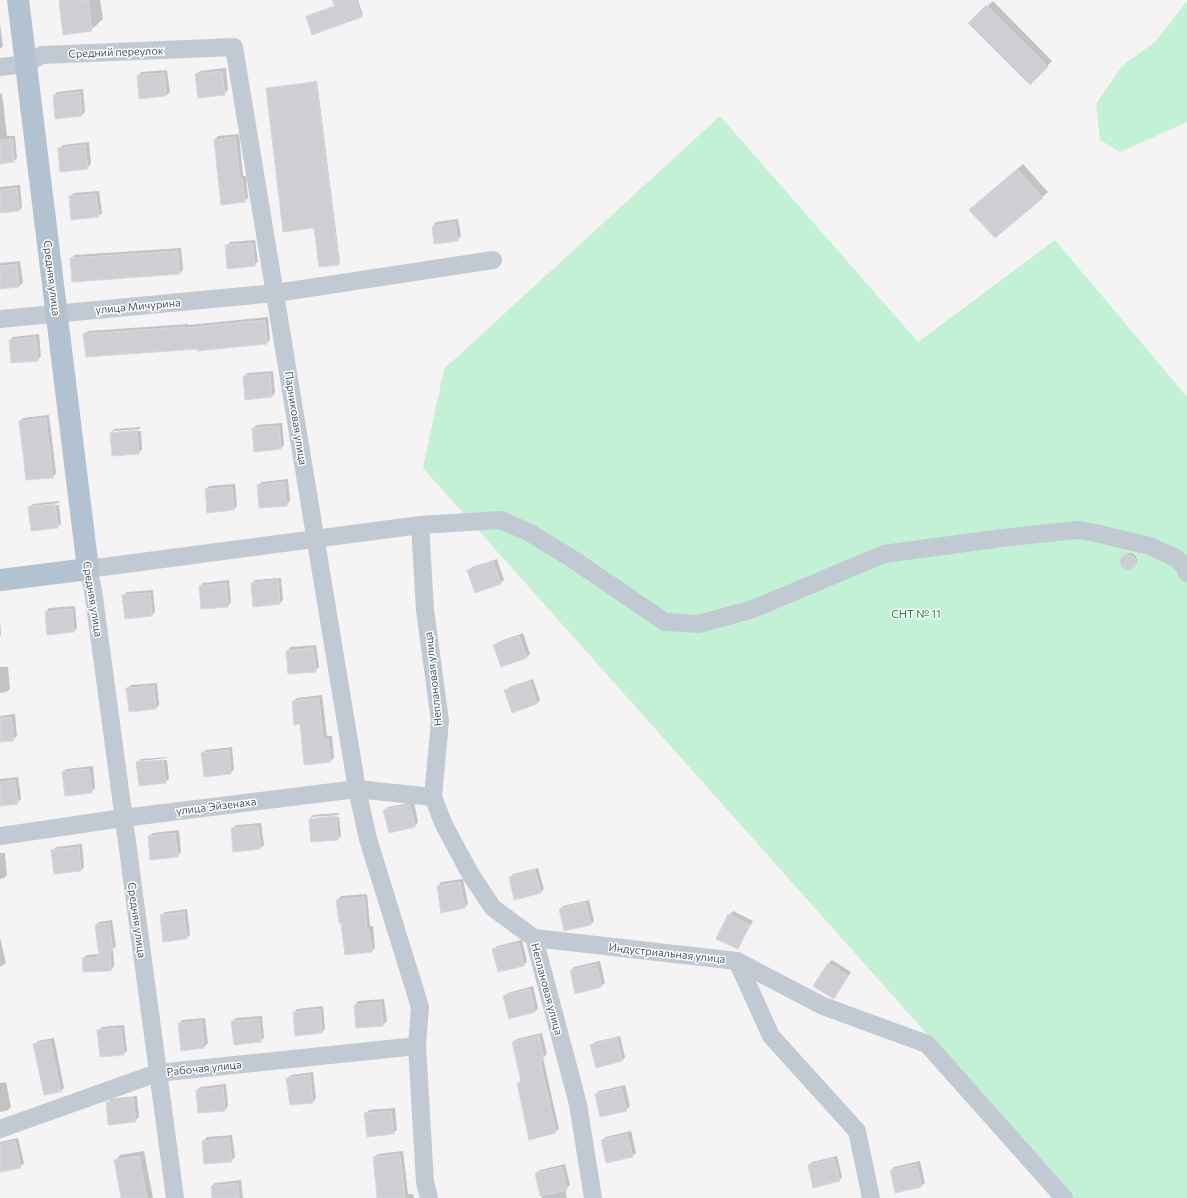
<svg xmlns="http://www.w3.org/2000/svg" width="1187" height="1198" font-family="Commissioner,sans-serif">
	<rect width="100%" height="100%" fill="#f5f3f3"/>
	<!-- green -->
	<path fill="#c3f1d5" d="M1187,1V122L1120,152L1100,140L1096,104L1122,66L1155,42Z
		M720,116L918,342L1055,240L1187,397V1198H1073L423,468L444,369Z"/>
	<!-- shadow -->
	<path fill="#0003" d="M60,0H100L103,19L91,30Z
		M333,0H358L363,15L307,17L335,6Z
		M993,1L1052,61L1030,84L970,23Z
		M0,24L3,46L0,49Z
		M226,68L228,90L224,94L196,74L200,71Z
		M167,70L170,92L166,96L140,98L138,76L141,72Z
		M317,81L340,263L338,264L315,226L267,89Z
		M83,89L85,112L82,115L54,95L57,92Z
		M2,93L7,136H15L17,158L14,161L0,163V94Z
		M239,134L243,176H246L248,198L244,201L215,140L218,136Z
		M89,142L91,164L87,168L59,148L63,145Z
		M1023,164L1048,192L995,237L976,204Z
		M20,185L22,207L19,211L0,212V187Z
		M99,191L102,213L98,216L70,197L74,193Z
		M458,219L461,236L457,240L435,243L433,226L436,222Z
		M255,240L258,262L254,265L226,246L230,242Z
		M181,248L183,270L180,273L71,258L75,255Z
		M20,261L23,283L19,286L0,288V263Z
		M268,317L270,339L267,343L198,348L84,334L88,331L188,324V325Z
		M39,334L41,356L38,360L12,362L10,340L13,337Z
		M273,371L275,393L272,396L244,377L247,373Z
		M49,415L56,473L53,477L27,479L20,421L23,418Z
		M282,423L284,445L281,448L253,429L256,425Z
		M140,427V429L113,431V433L141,431L142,449L139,453L111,433L114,429Z
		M288,479L290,501L286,505L258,485L262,482Z
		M235,484L237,506L234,509L206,490L209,486Z
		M59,501V503L32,506V508L59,505L61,524L57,527L29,507L33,504Z
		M1121 561a8 8 0 1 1 16 0a8 8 0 1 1-16 0Z
		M497,559L504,580L500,583L468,571L472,567Z
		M281,578L283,600L280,603L252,584L255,580Z
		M229,580L231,602L228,606L200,586L203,583Z
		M153,590L155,612L152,615L123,596L127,592Z
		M75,606L77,628L74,631L46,612L49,608Z
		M0,619L1,635L0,637Z
		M523,633L530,654L526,658L494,645L498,642Z
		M316,645L319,667L315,671L287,651L291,647Z
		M0,667H8L10,689L6,692L0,693Z
		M533,679L540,700L537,703L512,712L505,691L509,687Z
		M157,683L159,705L156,708L127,689L131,685Z
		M322,695L327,736H332L334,758L330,761L300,723L293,701L297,698Z
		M15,714L17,736L13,740L0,741V716Z
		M232,747L234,770L230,773L202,753L206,750Z
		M167,757V758L140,761V763L167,760L169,779L165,782L137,763L141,759Z
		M93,766L95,788L91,792L63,772L67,769Z
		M18,777L21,799L17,803L0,805V779Z
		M414,802L418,822L415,826L390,832L384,810L388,807Z
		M339,813V815L312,817V819L339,817L341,835L338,839L310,819L313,815Z
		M261,823L264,845L260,848L232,829L236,825Z
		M179,830L181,852L177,856L149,836L153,833Z
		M82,844L84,867L81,870L53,850L56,847Z
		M0,853H5L7,875L4,878L0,879Z
		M538,868L544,889L540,893L510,877L513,874Z
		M463,879L468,904L464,908L442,911L438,886L441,882Z
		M367,894L370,926H373L375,948L371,951L342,922L337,900L341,896Z
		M589,900L594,921L590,925L560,909L563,906Z
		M187,909L190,935L186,938L161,915L165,912Z
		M733,911L753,921L738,948L729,915Z
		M112,920L116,946L113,949L114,966L111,970L83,958L87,955L99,954L96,925L99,922Z
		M0,938L6,963L0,967Z
		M522,940L527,961L524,965L493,949L497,946Z
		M832,960L851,972L837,994L828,964Z
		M600,961L605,983L601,986L571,971L574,967Z
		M533,986L538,1008L535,1012L504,996L508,993Z
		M384,999L387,1021L383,1025L357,1027L355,1005L358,1001Z
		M323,1006L325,1029L322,1032L294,1013L297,1009Z
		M262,1016L264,1038L260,1041L232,1022L236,1018Z
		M205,1018L208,1043L204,1047L182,1049L179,1024L182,1020Z
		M124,1025L127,1051L123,1054L99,1031L102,1027Z
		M542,1033L547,1054L543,1058L559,1129L555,1132L518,1083L522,1079L513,1042L517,1039Z
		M620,1036L625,1057L622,1061L591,1045L595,1042Z
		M54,1038L64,1088L61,1091L34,1044L38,1041Z
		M313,1072L316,1098L313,1102L291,1104L287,1079L291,1075Z
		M6,1082L11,1107L8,1110L0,1112V1083Z
		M226,1084L228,1106L225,1110L197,1090L200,1087Z
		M625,1085L630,1106L626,1110L596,1094L599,1091Z
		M137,1096L139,1117L135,1121L107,1103L111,1099Z
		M395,1108L397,1130L393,1133L365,1114L369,1110Z
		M631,1131L636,1153L632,1156L602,1141L605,1137Z
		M232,1135L235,1157L231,1161L203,1141L207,1137Z
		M18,1138L24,1163L20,1167L0,1171V1142Z
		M144,1151L153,1198H122L115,1161L120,1155Z
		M403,1151L408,1194H413L414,1198H384L374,1157L378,1154Z
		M837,1156L842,1177L839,1181L809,1165L812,1162Z
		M920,1161L925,1183L921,1186L891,1171L894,1167Z
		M565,1164L570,1185L565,1189L567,1198H542L536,1173L540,1170Z
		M241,1180L243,1198H213L212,1186L215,1183Z"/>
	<!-- building -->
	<path fill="#cdcfd5" stroke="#d7d9de" d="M59,0H88L92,31L63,35Z
		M332,0H356L362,17L312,35L306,16L335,6Z
		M986,5L1048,67L1030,85L968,23Z
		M222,71L225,95L198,98L195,74Z
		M164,73L166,96L139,99L137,75Z
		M316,82L339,265L319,267L314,228L283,232L266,88Z
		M80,92L82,116L55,119L53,95Z
		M235,137L240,179H242L245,202L221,205L214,140Z
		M12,139L14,162L0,164V140Z
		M85,145L88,169L60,172L58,148Z
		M1017,169L1043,198L995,238L969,210Z
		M17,188L19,211L0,213V190Z
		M96,194L99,217L71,220L69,196Z
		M455,222L458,241L434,244L432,226Z
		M252,243L255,266L227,269L225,245Z
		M178,251L180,274L72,282L70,258Z
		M17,264L19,287L0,289V266Z
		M265,320L267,344L197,351V349L86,357L83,334L185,327V328Z
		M36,337L38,361L11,363L9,340Z
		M270,374L272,397L245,400L243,376Z
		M46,418L53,478L26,480L19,421Z
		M279,426L281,449L254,452L252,428Z
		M137,430L139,454L112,456L110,433Z
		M284,482L287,506L259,508L257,485Z
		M232,487L234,510L207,513L205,489Z
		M55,504L58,528L31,531L28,507Z
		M1120 562a8 8 0 1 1 16 0a8 8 0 1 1-16 0Z
		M493,561L501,584L475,593L467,570Z
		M278,580L280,604L253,607L251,583Z
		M226,583L228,607L201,609L199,586Z
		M150,593L152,616L125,619L122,595Z
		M72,609L74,632L47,635L45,612Z
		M519,636L527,658L501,667L493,645Z
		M313,648L316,672L288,674L286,651Z
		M530,681L537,704L512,713L504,690Z
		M154,686L156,709L129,712L126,688Z
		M319,698L323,739H328L331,762L304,765L300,724L294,725L292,701Z
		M11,717L14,741L0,742V718Z
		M229,750L231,774L204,777L201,753Z
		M163,760L166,783L139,786L136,762Z
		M89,769L92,793L65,796L62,772Z
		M15,780L18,804L0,806V782Z
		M405,805H410L415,827L389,833L383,810Z
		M336,816L338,840L311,842L309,819Z
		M258,826L261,849L233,852L231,828Z
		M175,833L178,857L150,860L148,836Z
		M79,847L81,871L54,874L51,850Z
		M535,870L541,893L514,900L509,877Z
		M460,882L465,908L441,913L437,886Z
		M364,897L367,929H369L372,952L345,955L341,923H339L336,900Z
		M585,902L591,925L564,931L559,909Z
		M184,912L187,939L163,942L160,915Z
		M728,914L750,925L738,949L716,939Z
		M109,923L113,950L110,951L111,971L83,972L82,958L99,957L95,925Z
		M519,943L524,966L498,972L492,949Z
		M828,963L848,976L834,999L813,986Z
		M596,964L602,987L575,994L570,970Z
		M530,989L535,1012L509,1019L503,996Z
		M381,1002L383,1026L356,1028L354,1005Z
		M320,1009L322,1033L295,1036L293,1012Z
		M259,1019L261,1042L234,1045L231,1021Z
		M202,1021L204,1048L181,1051L178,1023Z
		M121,1028L124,1055L100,1057L97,1030Z
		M539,1036L544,1059L540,1060L556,1133L529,1140L517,1083L521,1082L512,1042Z
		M617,1038L622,1061L596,1068L590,1045Z
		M50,1041L61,1092L44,1095L33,1044Z
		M310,1075L313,1103L290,1105L286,1078Z
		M223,1087L225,1111L198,1113L196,1090Z
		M621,1088L627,1111L600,1117L595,1094Z
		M133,1098L136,1122L108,1125L106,1102Z
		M391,1111L394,1134L367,1137L364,1113Z
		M627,1134L633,1157L606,1163L601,1140Z
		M229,1138L232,1162L204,1164L202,1141Z
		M15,1141L21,1168L0,1172V1144Z
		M400,1154L405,1198H377L373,1157Z
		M139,1156L147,1198H121L114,1160Z
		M834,1158L840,1181L813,1188L808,1165Z
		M916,1164L922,1187L895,1193L890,1170Z
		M562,1167L567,1190L540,1196L535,1173Z
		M238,1183L239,1198H212L211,1186Z"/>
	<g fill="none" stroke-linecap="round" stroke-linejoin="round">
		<!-- minor -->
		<path stroke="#c1cad2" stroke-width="18" d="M0,67L26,64L42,55L234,47L357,789L368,839L420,1007L417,1046L425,1182L429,1198
			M0,319L276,293L493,260
			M420,525L425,610L440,721L433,797L444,825L471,875L493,908L534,938L578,1104L593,1198
			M0,836L123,818L357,789L433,797
			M534,938L737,961L771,1036L857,1131L871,1198
			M737,961L823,1006L927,1044L1064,1198
			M0,1129L157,1073L417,1046
			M175,1198L93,590L88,569L420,525L501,520L530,533L574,560L665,622L699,624L753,609L884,554L1002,538L1077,530L1091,532L1150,546L1176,558L1185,567L1187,573"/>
		<!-- major -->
		<path stroke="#b3c2d1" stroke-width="22" d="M0,580L88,569L18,0"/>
	</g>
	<g text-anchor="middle" stroke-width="3" stroke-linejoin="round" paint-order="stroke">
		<!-- street labels -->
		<g font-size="11" fill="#4a5661" stroke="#fff">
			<text transform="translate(116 52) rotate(-2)" y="4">Средний переулок</text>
			<text transform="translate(52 278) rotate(83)" y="4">Средняя улица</text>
			<text transform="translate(138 306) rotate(-5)" y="4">улица Мичурина</text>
			<text transform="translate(296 418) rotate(81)" y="4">Парниковая улица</text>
			<text transform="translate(93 599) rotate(81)" y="4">Средняя улица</text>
			<text transform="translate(433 679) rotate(-96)" y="4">Неплановая улица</text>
			<text transform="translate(216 806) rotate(-7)" y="4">улица Эйзенаха</text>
			<text transform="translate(137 920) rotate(82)" y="4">Средняя улица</text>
			<text transform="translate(667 953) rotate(6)" y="4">Индустриальная улица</text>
			<text transform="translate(547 989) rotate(75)" y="4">Неплановая улица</text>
			<text transform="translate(204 1068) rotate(-6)" y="4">Рабочая улица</text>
		</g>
		<!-- park labels -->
		<g font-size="11" fill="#17864f" stroke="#fff">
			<text x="916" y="618">СНТ № 11</text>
		</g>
	</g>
</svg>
